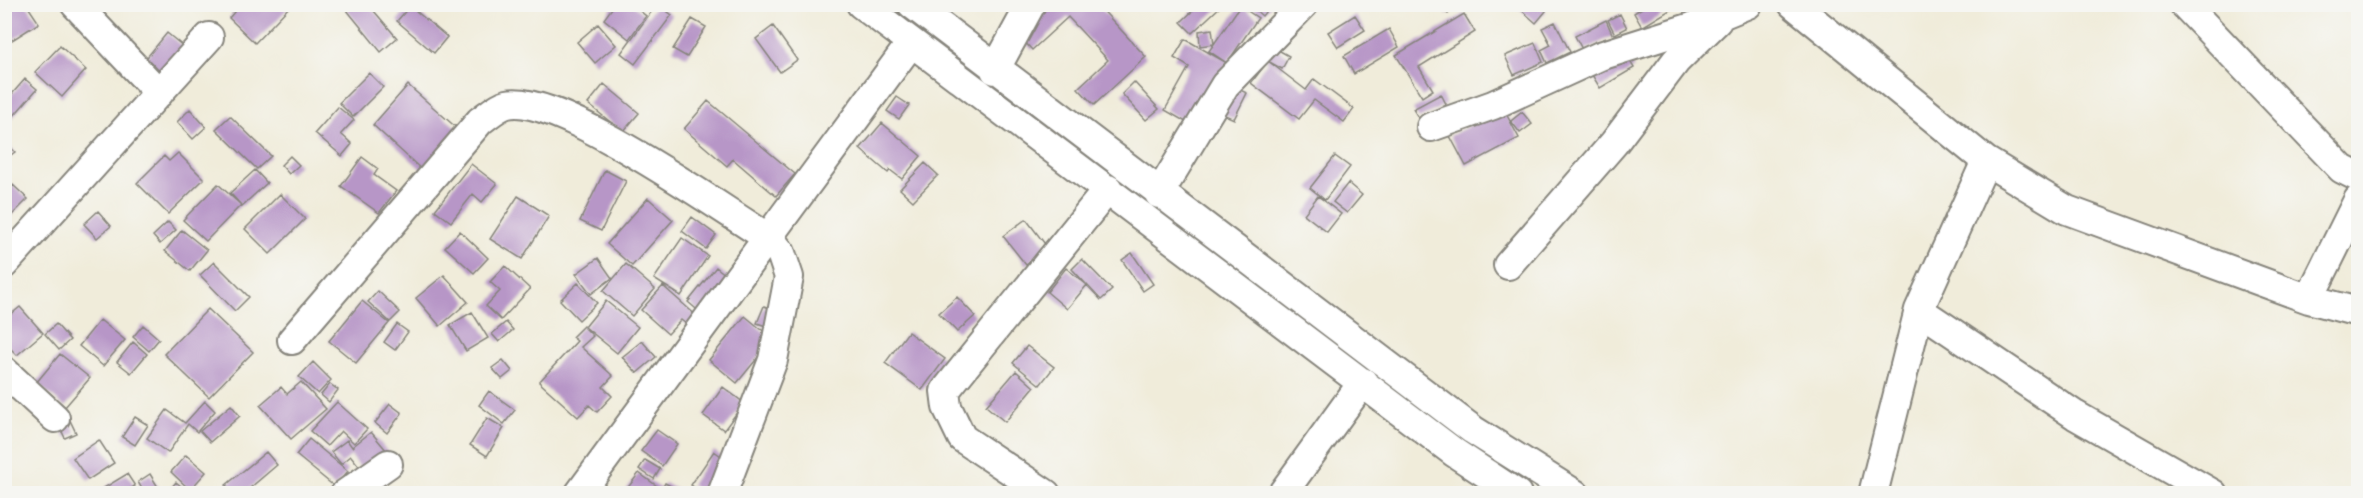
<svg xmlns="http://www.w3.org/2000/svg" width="2363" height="498" font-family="'IM FELL DW Pica',serif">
	<rect width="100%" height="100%" fill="#f6f6f2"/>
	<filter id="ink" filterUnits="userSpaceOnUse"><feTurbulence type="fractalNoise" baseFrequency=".0167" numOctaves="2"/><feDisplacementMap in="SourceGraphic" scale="12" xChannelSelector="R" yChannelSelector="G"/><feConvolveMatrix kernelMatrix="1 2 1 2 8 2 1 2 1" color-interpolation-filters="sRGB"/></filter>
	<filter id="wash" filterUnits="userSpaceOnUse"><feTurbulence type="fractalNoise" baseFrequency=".008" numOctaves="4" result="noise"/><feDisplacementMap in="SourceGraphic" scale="24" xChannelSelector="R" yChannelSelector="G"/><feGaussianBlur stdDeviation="1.35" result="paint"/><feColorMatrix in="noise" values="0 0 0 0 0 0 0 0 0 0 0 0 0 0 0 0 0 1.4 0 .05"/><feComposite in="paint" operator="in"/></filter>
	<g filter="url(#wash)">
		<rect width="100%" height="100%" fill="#f0ecda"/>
		<g id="blocks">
			<!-- building -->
			<path fill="#b796c7" d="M241,4H292L255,43L229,18Z
				M342,4H368L397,38L381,52Z
				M615,4H631L646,16L629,39L604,19Z
				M657,4L672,15L635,64L621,53Z
				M1041,4H1097L1146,57L1094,105L1078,88L1108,60L1068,17L1032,50L1014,30Z
				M1200,4H1223L1192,33L1181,22Z
				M1249,4H1272L1262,16Z
				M1434,4H1455L1448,14Z
				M1522,4H1538L1546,11L1536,23L1519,8Z
				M1648,4H1680L1642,27L1634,13Z
				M4,5H27L39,23L9,42L4,35Z
				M410,6L447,37L434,53L397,21Z
				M1240,6L1258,18L1227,63L1209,51L1214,44L1200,46L1199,31L1212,29L1214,44Z
				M1464,14L1475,32L1419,67L1433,90L1422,97L1396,55Z
				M1620,14L1627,28L1615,34L1608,20Z
				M1355,15L1365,30L1338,47L1328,32Z
				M692,19L706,27L687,57L673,49Z
				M1606,20L1613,36L1583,51L1575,36Z
				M1555,22L1570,52L1547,63L1541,50L1551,45L1542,28Z
				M598,24L616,45L595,63L577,42Z
				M773,26L797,60L780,72L756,39Z
				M1389,29L1399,47L1354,74L1344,56Z
				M167,33L184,47L155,80L139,67Z
				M1185,39L1227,63L1191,125L1165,110L1189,67L1174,58Z
				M1535,43L1543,62L1514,75L1505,56Z
				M60,46L86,70L62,97L35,72Z
				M1273,47L1289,56L1282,69L1266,60Z
				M1623,49L1634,68L1600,88L1589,70Z
				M1268,61L1306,90L1314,79L1354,109L1344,122L1314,100L1299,119L1251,83Z
				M369,73L383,87L353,117L339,103Z
				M25,79L37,89L11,119L5,114V102Z
				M1134,82L1159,109L1146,120L1122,94Z
				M604,84L639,113L623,132L588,104Z
				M408,85L459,130L422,170L373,125Z
				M1231,86L1247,93L1234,119L1218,112Z
				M1441,94L1446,104L1419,119L1413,109Z
				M897,97L909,105L899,119L887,111Z
				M708,101L795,174L776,196L733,159L727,166L684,129Z
				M338,107L354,120L341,134L352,144L342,156L315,133Z
				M1503,108L1519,138L1466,166L1450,136Z
				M190,109L206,127L193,139L177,122Z
				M1522,112L1532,124L1520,133L1511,121Z
				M230,116L271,156L257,169L216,129Z
				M882,123L921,156L902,179L890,170L888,173L860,149Z
				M4,140L15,152L4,160Z
				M178,153L204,179L168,214L137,183L164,156L169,161Z
				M290,156L299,165L289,174L281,165Z
				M1335,156L1350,167L1325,200L1310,188Z
				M362,157L378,169L374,175L396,191L379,213L341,186Z
				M925,163L938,175L913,201L900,189Z
				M471,164L497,184L482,202L473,194L451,222L435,210Z
				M255,170L267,183L242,206L230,193Z
				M605,170L626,181L601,231L580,221Z
				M1348,183L1362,195L1347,213L1333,202Z
				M218,184L241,205L206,241L183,220Z
				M13,185L28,199L10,217L4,211V194Z
				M280,194L305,219L270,254L245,229Z
				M518,196L549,216L522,259L490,239Z
				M1318,196L1341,214L1327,232L1304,214Z
				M648,198L673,220L632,266L607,244Z
				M98,211L111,226L97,238L84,224Z
				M692,217L716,235L706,249L682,231Z
				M1026,219L1048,248L1026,265L1003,236Z
				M168,222L176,230L160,244L153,236Z
				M182,230L207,250L190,271L165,251Z
				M460,231L488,258L474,273L445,247Z
				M682,238L708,256L681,296L654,279Z
				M1132,253L1153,284L1143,291L1122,260Z
				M598,258L612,278L591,294L576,274Z
				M1082,259L1112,290L1101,300L1072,269Z
				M214,262L249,297L235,311L200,275Z
				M626,264L655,289L632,316L603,291Z
				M505,266L530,289L501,320L486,306L500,291L490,282Z
				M716,267L731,279L702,314L688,302Z
				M1066,268L1087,285L1067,309L1047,292Z
				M444,275L468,302L440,326L416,298Z
				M578,283L597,303L579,320L560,300Z
				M663,286L699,318L691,328L681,320L668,334L641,310Z
				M378,291L400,312L390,322L368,302Z
				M957,297L975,316L957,332L939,313Z
				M362,301L389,323L356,363L329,341Z
				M606,301L638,327L617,353L585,327Z
				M764,306L775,310L769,327L757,323Z
				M20,307L43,333L17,355L4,342V320Z
				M208,309L253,352L209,397L164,354Z
				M472,312L488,338L466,351L450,325Z
				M745,316L773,339L737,383L709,360Z
				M100,320L125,340L103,366L79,346Z
				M506,322L513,330L499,342L492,334Z
				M56,324L70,340L59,350L45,334Z
				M397,324L408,332L395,350L384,342Z
				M143,325L159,339L149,351L133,337Z
				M583,326L593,336L581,347L613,376L603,387L612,396L597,412L589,405L578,417L539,382L577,341L572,337Z
				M908,332L945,359L922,390L885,363Z
				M642,341L656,357L637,373L622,357Z
				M133,342L147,354L131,373L117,362Z
				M1027,346L1054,367L1040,385L1013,363Z
				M60,354L90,378L65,407L36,383Z
				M503,360L512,371L502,379L492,368Z
				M313,362L331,380L318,394L299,377Z
				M1016,371L1034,387L1005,422L986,406Z
				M301,382L326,409L291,439L260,405L281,387L287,394Z
				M330,384L338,390L329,402L321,395Z
				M723,387L744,403L724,430L703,415Z
				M489,391L515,410L504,424L479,405Z
				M205,401L215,411L197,432L188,424L168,453L147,438L167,410L185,423Z
				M337,402L367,429L354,443L341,431L327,446L310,431Z
				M390,404L402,413L387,433L375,423Z
				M231,405L240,416L210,442L200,431Z
				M67,414L76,433L65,438L56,419Z
				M135,417L148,425L135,445L122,437Z
				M487,418L504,428L487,456L470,445Z
				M657,430L677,444L662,466L641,451Z
				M371,432L392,457L368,477L351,456L341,464L331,452L347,440L352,447Z
				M309,439L348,471L335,487L296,455Z
				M99,440L114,463L88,480L73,458Z
				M714,451L731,463L710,494H703L691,485Z
				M266,452L277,465L243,494H233L226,485Z
				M186,455L206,472L190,490L171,472Z
				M645,460L660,469L654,479L639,469Z
				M639,473L661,489L658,494H623Z
				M127,474L135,486L122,494H94Z
				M150,474L161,492L159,494H145L138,482Z
				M176,482L187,491L166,494Z
				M665,483L685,494H659Z"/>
		</g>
	</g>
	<g filter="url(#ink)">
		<use href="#blocks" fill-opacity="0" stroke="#86847b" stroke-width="1.5"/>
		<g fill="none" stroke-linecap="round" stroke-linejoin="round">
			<defs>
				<path id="minor" d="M75,4L159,93
					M861,4L1455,453L1517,494
					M912,4L1473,430L1575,494
					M1793,4L1986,161L2067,210L2309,299L2358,312
					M2184,4L2342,169L2358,177
					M995,70L1031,4
					M1431,127L1493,105L1600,56L1692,27L1748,4
					M1159,194L1225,85L1304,4
					M4,264L209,37
					M1508,265L1614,143L1676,61L1717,21
					M2309,299L2358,200
					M1919,310L2075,415L2213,494
					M292,340L480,121C487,116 498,106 507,104C557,92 721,209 770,239L781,253L789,277L773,360L722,494
					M4,371L55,418
					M345,494L388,464
					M579,494L911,43
					M1046,494L962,438L947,407L945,391L1108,189
					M1282,494L1363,382
					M1873,494L1919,310L1986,161"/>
			</defs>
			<!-- minor casing -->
			<use href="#minor" stroke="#86847b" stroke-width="32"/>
			<!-- minor -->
			<use href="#minor" stroke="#fff" stroke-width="28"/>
		</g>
	</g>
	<!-- margin -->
	<rect width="2363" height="498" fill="none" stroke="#f6f6f2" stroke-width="24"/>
</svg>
